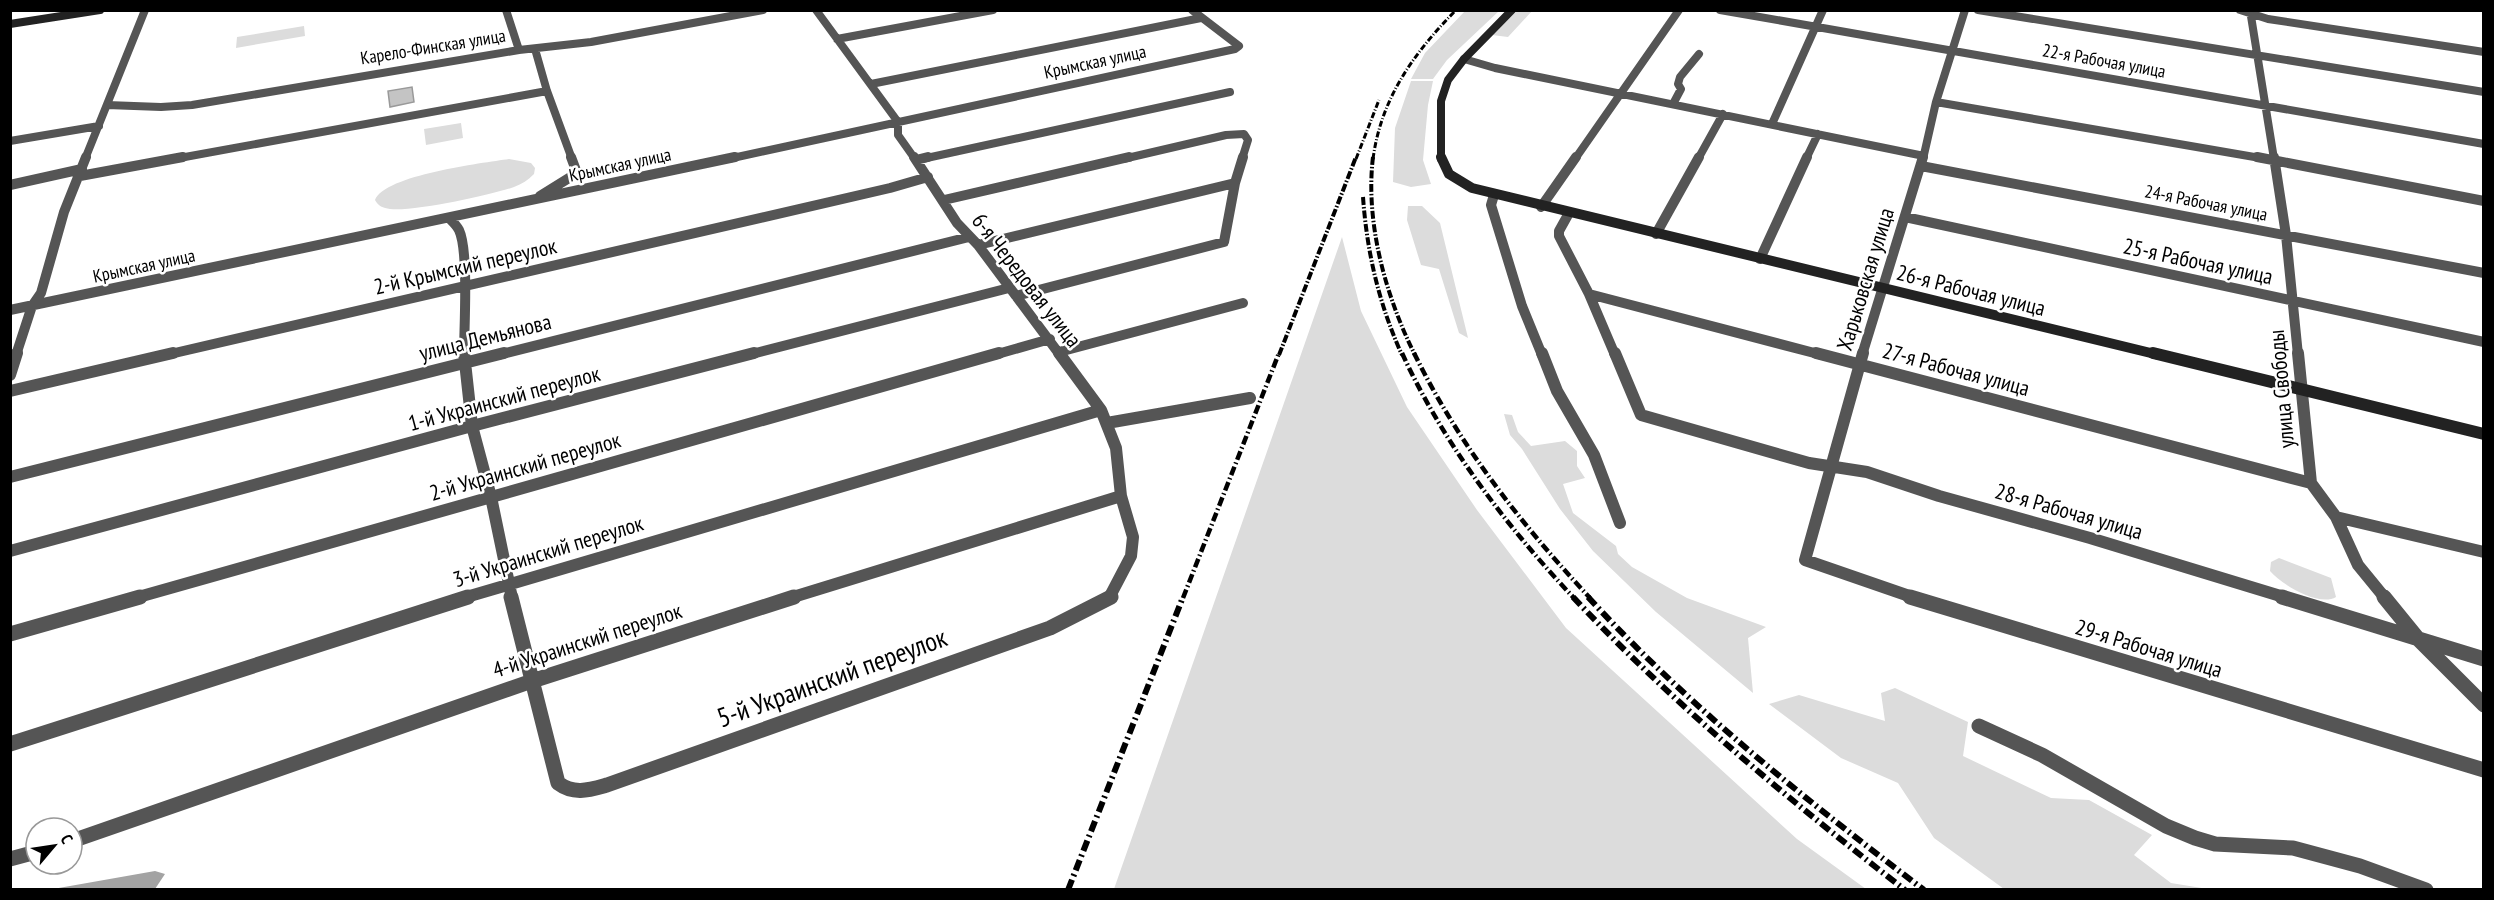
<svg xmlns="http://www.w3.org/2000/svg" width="2494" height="900" font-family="'PT Sans Narrow',sans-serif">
	<rect width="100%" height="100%" fill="#fff"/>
	<!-- green -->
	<path fill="#dcdcdc" d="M1465,11H1499L1447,60L1433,79H1411L1425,53Z
		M1517,11H1532L1508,37L1492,35Z
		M304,26L305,36L236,48L237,37Z
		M1411,81H1433L1428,105L1423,160L1431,184L1411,187L1393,182L1395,128Z
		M461,123L463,138L426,145L424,129Z
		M509,159L531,163L535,168L534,174C528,180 522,184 514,187C491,195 413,212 390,209C383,208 378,206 375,200C385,175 482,163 509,159Z
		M1408,206H1422L1440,223L1468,338L1459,333L1439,269L1421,265L1407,220Z
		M1342,237L1361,311L1407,407L1477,510L1566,628L1797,839L1866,889H1114Z
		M1504,414L1512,415L1518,432L1531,446L1565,441L1577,451V466L1585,478L1563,484L1573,513L1616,546L1618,554L1632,567L1687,598L1766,627L1748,638L1753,693L1656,612L1593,551L1560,509L1522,449L1510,435Z
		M2279,558L2331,578L2336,597C2319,607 2282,585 2270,571L2271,562Z
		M1895,688L1968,722L1963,756L2051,798L2089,800L2152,835L2134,855L2171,883L2208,889H2004L1934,838L1898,783L1841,758L1769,704L1799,695L1885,721L1881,693Z"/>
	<!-- water -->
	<path fill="#a3a3a3" d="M155,871L165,874L155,889H53Z"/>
	<!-- building -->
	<path fill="#c4c4c4" stroke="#999" stroke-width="1.5" d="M412,87L414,102L390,107L388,91Z"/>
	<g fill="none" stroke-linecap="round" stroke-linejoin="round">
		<!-- minor-far3 -->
		<path stroke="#555" stroke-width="8" d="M506,10L519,50
			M816,10L898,122V135L915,159
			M1720,10L2484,144
			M1978,10L2484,92
			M2240,10L2268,19L2484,52
			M2250,10L2274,159
			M837,39L993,10
			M535,49L547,91L572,159
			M1464,59L1495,68L1924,156
			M871,84L1201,18
			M1936,102L2266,159
			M1673,104L1681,89L1678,84L1680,77L1699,54
			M107,105L161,107L192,105L519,50L591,42L763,10
			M1772,124L1823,10
			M10,141L99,126
			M85,159L145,10
			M174,159L547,91
			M728,159L1235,49L1239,46L1192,10
			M922,159L1230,92
			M1123,159L1226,135L1244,134L1248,140L1242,159
			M1575,159L1679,10
			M1698,159L1723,114
			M1806,159L1818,134
			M1923,159L1936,102L1965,10"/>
		<!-- minor-far2 -->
		<path stroke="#555" stroke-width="10" d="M914,157L957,223L978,245L1060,355
			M2257,157L2484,201
			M2274,157L2286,235L2298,355
			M916,160L928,157
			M1921,166L2484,273
			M80,176L183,157
			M10,185L82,169
			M1494,195L1491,205L1522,306L1542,355
			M540,196L577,173L571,157
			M944,200L1129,157
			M1541,207L1576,157
			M1569,213L1559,231V236L1589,294L1615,355
			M1905,217L2484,342
			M450,219C453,222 457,226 459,230C469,251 464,328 464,355
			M1656,234L1699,157
			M978,245L1235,183
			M1760,259L1807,157
			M1589,294L1822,355
			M1016,296L1224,242L1235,183L1243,157
			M10,310L735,157
			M1059,352L1243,303
			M16,355L32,306L41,293L64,212L86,157
			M166,355L890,188L928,177
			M498,355L969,237
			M748,355L1009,288
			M994,355L1050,339
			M1862,355L1923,157"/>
		<!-- minor-far1 -->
		<path stroke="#555" stroke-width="12" d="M464,353L472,426L491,497L512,598
			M1059,353L1101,410L1116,448L1121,496L1133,537L1131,556L1109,598
			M1542,353L1557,391L1594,455L1620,523
			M1615,353L1641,415L1809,463L1867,472L1939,496L2090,538L2287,598
			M1816,353L2311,483
			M1863,353L1805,560L1915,598
			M2298,353L2311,483L2336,517L2358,565L2385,598
			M10,375L17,353
			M10,391L173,353
			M1107,423L1250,398
			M10,477L504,353
			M2336,517L2484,552
			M10,551L472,426L754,353
			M135,598L999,353
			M463,598L1101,410
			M790,598L1121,496"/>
		<!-- minor -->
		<path stroke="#555" stroke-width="15" d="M511,597L558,783C574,795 589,790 607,785L1050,628L1111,597
			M1910,597L2484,770
			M2282,597L2484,659
			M2384,597L2419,640L2484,705
			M10,634L140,597
			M1979,726L2042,755L2166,826L2195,838L2215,844L2293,848L2360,866L2426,890
			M10,744L468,597
			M72,841L532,681L794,597
			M10,859L36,852"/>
		<!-- secondary-far2 -->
		<path stroke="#222" stroke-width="8" d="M10,24L100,10
			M1441,159V101L1448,80L1464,59L1512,10"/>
		<!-- secondary-far1 -->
		<path stroke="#222" stroke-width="10" d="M1441,157L1449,174L1472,188L2159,355"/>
		<!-- secondary -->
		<path stroke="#222" stroke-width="12" d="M2153,353L2484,434"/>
		<!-- rail-far3 -->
		<path stroke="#000" stroke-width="3" stroke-dasharray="6 2 1 2" stroke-linecap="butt" d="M1356,159L1379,100
			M1373,159C1381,98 1414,53 1456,10"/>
		<!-- rail-far2 -->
		<path stroke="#000" stroke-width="4" stroke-dasharray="8 2 1.5 2" stroke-linecap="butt" d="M1373,157C1365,223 1386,297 1415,355
			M1363,197C1367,253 1379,304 1402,355
			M1279,355L1356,157"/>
		<!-- rail-far1 -->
		<path stroke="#000" stroke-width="4.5" stroke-dasharray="9 3 1.5 3" stroke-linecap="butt" d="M1402,353C1443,443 1507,527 1574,598
			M1414,353C1459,445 1521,524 1590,598
			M1183,598L1279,353"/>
		<!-- rail -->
		<path stroke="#000" stroke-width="6" stroke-dasharray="11 4 2 4" stroke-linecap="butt" d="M1573,597C1674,705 1788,799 1905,890
			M1588,597C1689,707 1806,800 1924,890
			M1068,890L1183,597"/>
	</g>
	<g text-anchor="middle" stroke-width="5" stroke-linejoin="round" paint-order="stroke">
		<!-- far-street labels -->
		<g font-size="18" fill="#000" stroke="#fff">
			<text transform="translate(433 47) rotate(-9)" y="6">Карело-Финская улица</text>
			<text transform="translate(2104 61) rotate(10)" y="6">22-я Рабочая улица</text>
			<text transform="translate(1095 62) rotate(-12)" y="6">Крымская улица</text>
			<text transform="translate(620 165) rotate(-12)" y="6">Крымская улица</text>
			<text transform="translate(2206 203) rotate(11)" y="6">24-я Рабочая улица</text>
			<text transform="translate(144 266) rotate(-12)" y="6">Крымская улица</text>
		</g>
		<!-- street labels -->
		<g font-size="22" fill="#000" stroke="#fff">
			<text transform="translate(2198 261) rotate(12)" y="8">25-я Рабочая улица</text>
			<text transform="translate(465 266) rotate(-13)" y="8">2-й Крымский переулок</text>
			<text transform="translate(1865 279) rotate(-73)" y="8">Харьковская улица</text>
			<text transform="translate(1027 280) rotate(52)" y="8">6-я Чередовая улица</text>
			<text transform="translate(1971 290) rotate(14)" y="8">26-я Рабочая улица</text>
			<text transform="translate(485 337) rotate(-14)" y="8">улица Демьянова</text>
			<text transform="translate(1956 369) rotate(15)" y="8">27-я Рабочая улица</text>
			<text transform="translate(2281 389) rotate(-95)" y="8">улица Свободы</text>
			<text transform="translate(504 398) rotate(-15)" y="8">1-й Украинский переулок</text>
			<text transform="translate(525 466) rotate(-16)" y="8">2-й Украинский переулок</text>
			<text transform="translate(2069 511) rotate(16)" y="8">28-я Рабочая улица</text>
			<text transform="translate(548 551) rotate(-17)" y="8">3-й Украинский переулок</text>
			<text transform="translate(587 640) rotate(-18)" y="8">4-й Украинский переулок</text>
			<text transform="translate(2149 648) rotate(17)" y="8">29-я Рабочая улица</text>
		</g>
		<!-- near-street labels -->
		<g font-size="27" fill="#000" stroke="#fff">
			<text transform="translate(832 678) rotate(-20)" y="9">5-й Украинский переулок</text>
		</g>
	</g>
	<!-- border -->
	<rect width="2494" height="900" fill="none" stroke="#000000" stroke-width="24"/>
	<!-- north arrow -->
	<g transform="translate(54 846) rotate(61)"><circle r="28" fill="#ffffff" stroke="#999999" stroke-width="1.5"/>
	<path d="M0-4.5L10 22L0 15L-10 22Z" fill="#000000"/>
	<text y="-9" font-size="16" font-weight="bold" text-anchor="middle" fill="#000000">С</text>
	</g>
</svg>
